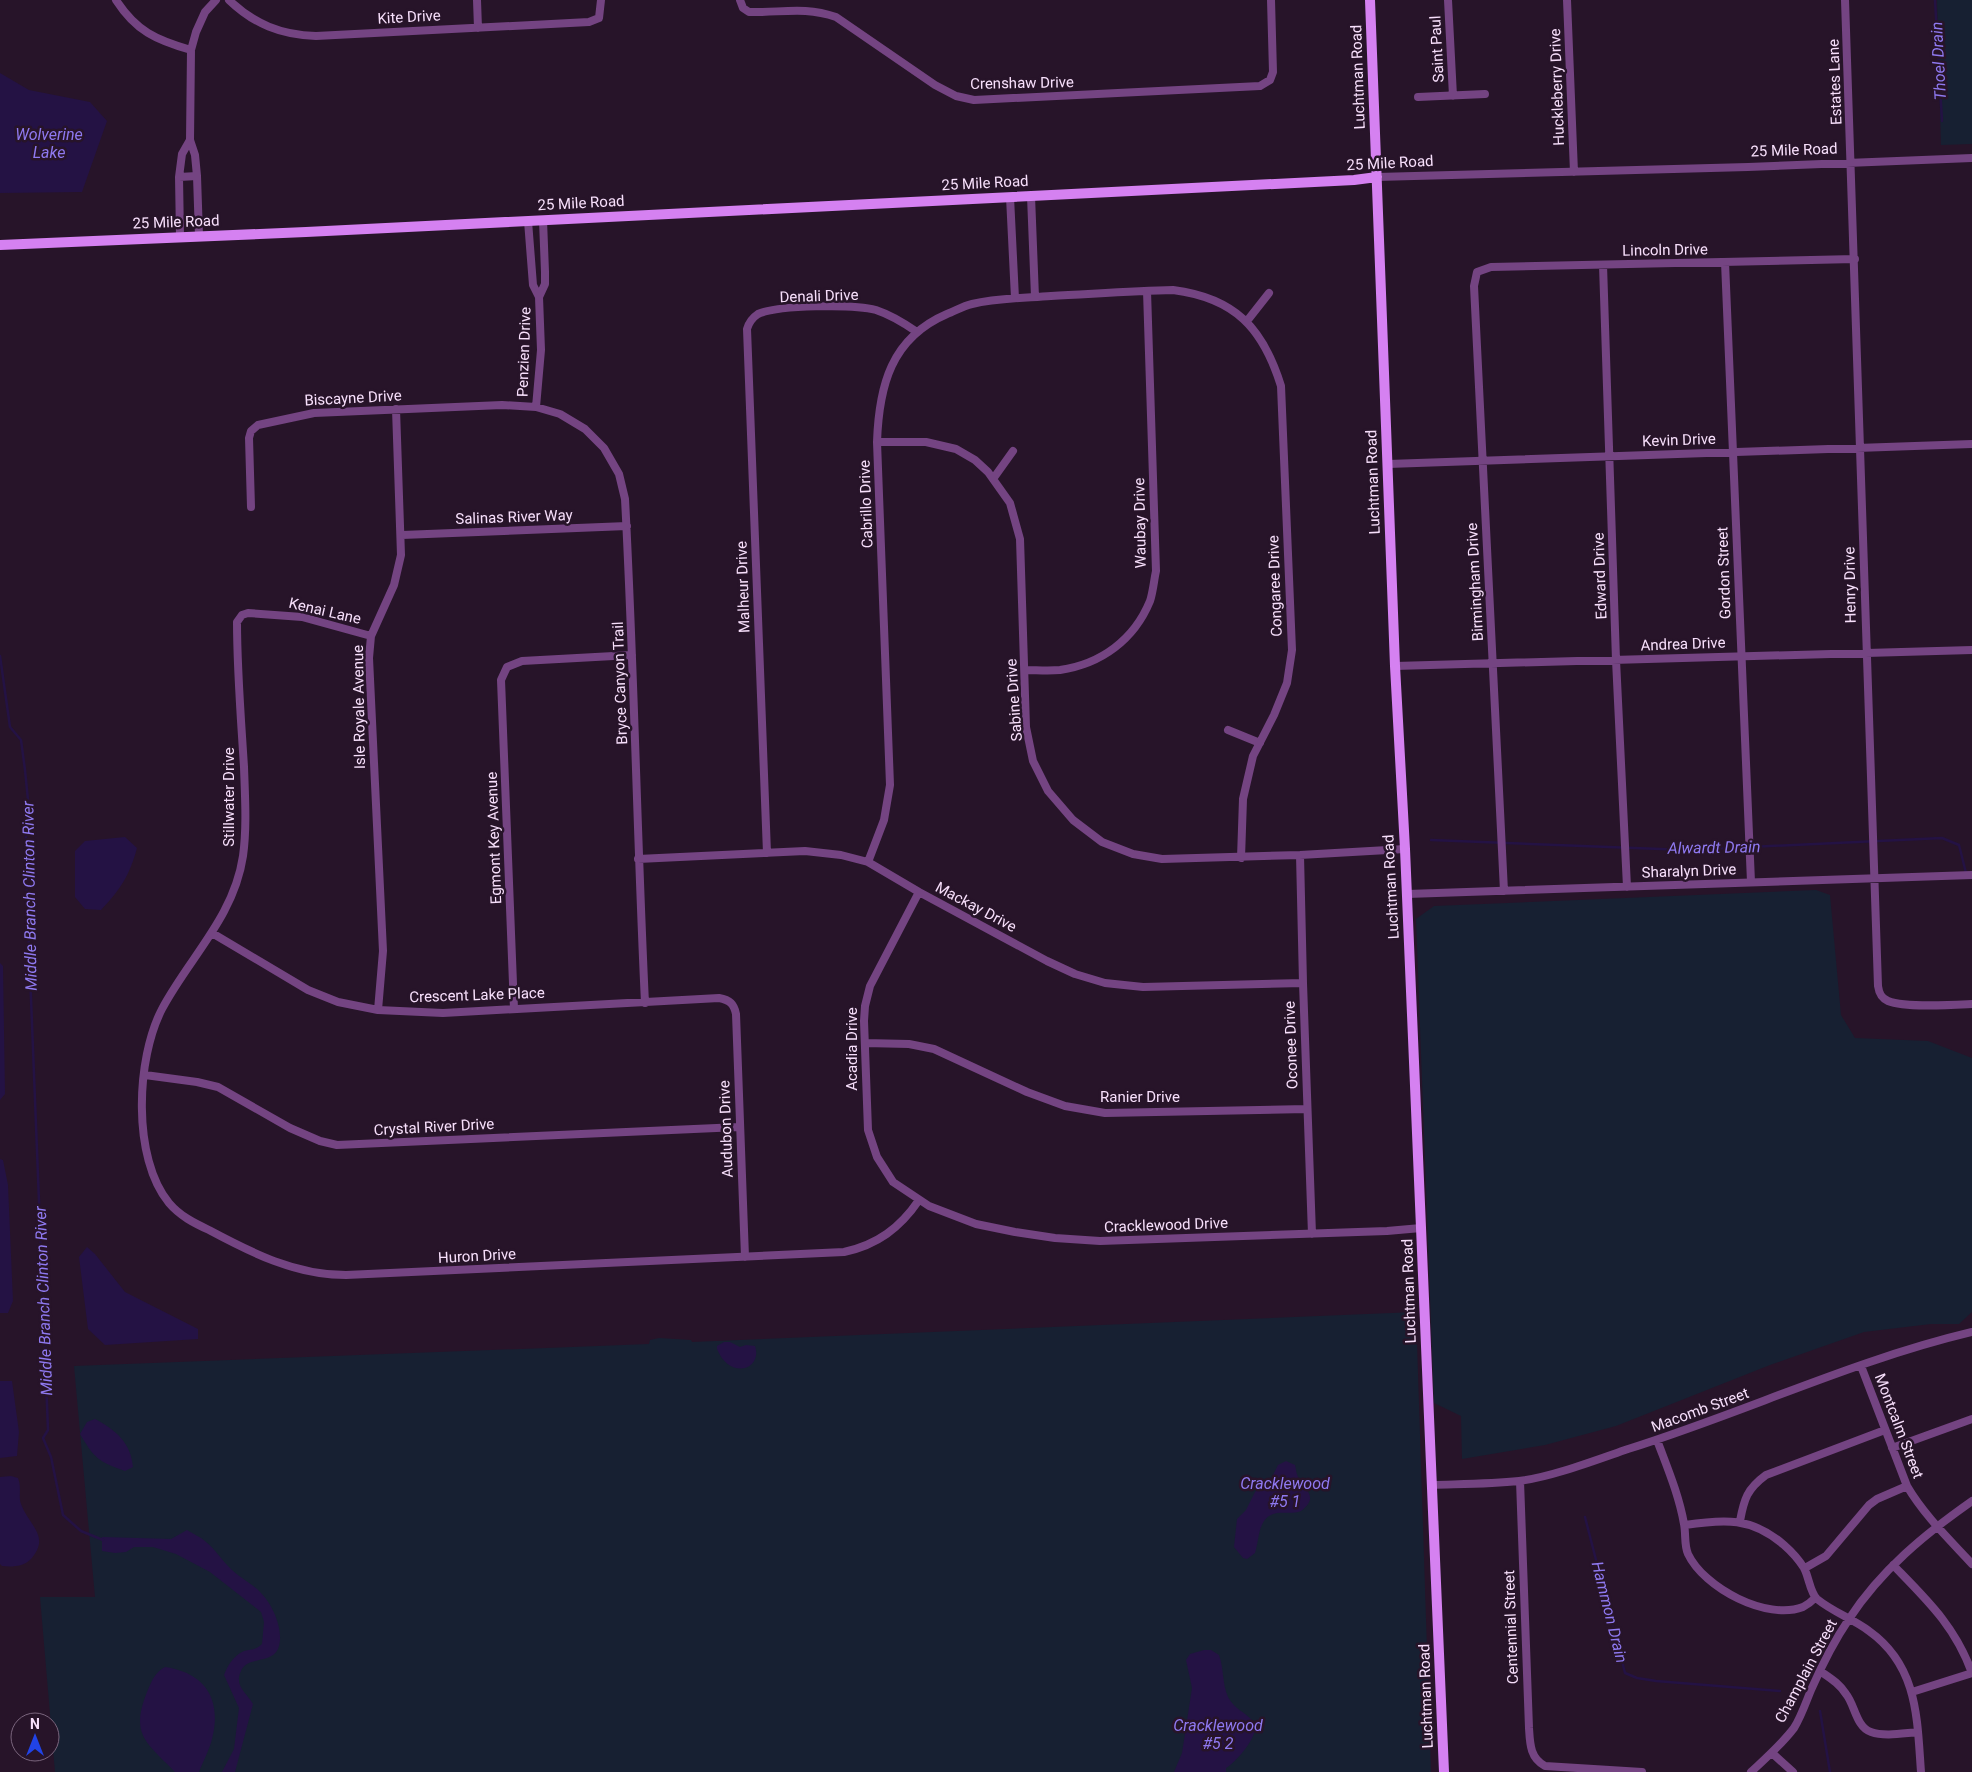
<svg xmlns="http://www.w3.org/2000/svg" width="1972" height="1772" font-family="Roboto,sans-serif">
	<rect width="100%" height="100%" fill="#271429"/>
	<!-- green -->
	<path fill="#172032" d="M1937,0H1972V144L1941,145Z
		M1816,890L1830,895L1841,1015L1855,1038L1928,1041L1972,1058V1312L1959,1324H1931L1864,1332L1770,1365L1616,1426L1545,1445L1462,1459L1461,1416L1434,1403L1416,919L1434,906Z
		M1416,1312L1431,1772H55L40,1597H95L74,1366L649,1344L650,1340L659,1338L691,1340L692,1342Z"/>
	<!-- water -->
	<path fill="#241244" d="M0,73L29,90L90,102L107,121L82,192L0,193Z
		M125,837L137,848C130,875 120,890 101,910L85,909L75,897V851L85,841Z
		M0,963L3,966L5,1094L0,1100Z
		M0,1159L3,1160L8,1185L13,1301L8,1313H0Z
		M87,1247L95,1254L125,1292L198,1329V1339L105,1345L88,1329L79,1257Z
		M724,1342H730L740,1347L746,1345L755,1346C763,1369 730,1381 717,1349V1346Z
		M0,1381H12L19,1432L17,1456L0,1458Z
		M95,1419C116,1430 131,1443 133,1467L125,1471C99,1462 94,1458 80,1434L87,1422Z
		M1286,1461L1295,1465C1296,1469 1296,1473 1298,1477C1306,1491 1319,1497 1301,1511C1293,1514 1285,1512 1277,1513C1257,1517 1260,1538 1255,1553L1247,1559L1243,1558L1234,1547L1237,1519L1246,1510L1255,1492L1272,1477L1278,1465Z
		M11,1476L18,1478C22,1488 18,1496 21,1504C29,1526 51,1536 31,1559C23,1567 12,1567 2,1566L0,1564V1477Z
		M187,1530C193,1534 201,1537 206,1542C215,1549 221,1559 229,1567C238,1577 252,1583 261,1593C273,1605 285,1632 278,1649C271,1664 247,1656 241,1671C234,1686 246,1692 253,1704L235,1772H222L234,1749L239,1708L224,1675C228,1665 233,1656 244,1651C251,1649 256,1650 262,1644L264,1622L261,1612L210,1572L176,1554L153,1547H134L126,1552L115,1553L102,1551V1537L171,1539Z
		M1204,1650H1211L1219,1655C1224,1669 1222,1683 1228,1697C1234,1709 1245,1712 1253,1721C1263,1732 1236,1762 1226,1768V1772H1174L1182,1753L1192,1688L1186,1660L1190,1654Z
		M165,1667C206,1673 222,1700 212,1739C209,1751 203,1761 199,1772H175C146,1742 130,1735 147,1692C152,1681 154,1673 165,1667Z"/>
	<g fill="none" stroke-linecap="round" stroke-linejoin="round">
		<!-- stream -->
		<path stroke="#241244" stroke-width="2.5" d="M1935,0L1942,121
			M0,656L10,727L21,740L25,770L29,810L25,846L48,1430L43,1438L51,1457L63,1515L81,1531L103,1540
			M1431,840L1687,850L1942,838L1959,845L1966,873
			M1585,1517L1625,1673L1637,1678L1656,1681L1780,1691
			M1820,1711L1830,1772"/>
		<!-- street -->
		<path stroke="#744482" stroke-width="8" d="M116,0C136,31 156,40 191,50
			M229,0C254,24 281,35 316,36L589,22L599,18L601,0
			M477,0L478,28
			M740,0L743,8L749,12C781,13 804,6 836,17L935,85L956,96L974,100L1260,86L1270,80L1273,72L1271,0
			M1448,0L1453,96
			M1567,0L1574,172
			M1845,0L1878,986C1879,993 1881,998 1888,1001C1905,1008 1952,1005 1972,1004
			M1418,97L1485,94
			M179,177L197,176
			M1377,177L1748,167L1972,158
			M1031,196L1035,297
			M1010,197L1015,298
			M528,221L533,285L539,297
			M180,236L179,177L182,154L190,140
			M199,236L197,176L195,155L190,140L191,50L196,32L205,12L216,0
			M1725,262L1751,882
			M1603,265L1616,660L1627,887
			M1247,321L1269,293
			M536,407L541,350L539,297L545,284V272L543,220
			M877,442H926L956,449L975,460L988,472L1010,503L1020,539L1026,727L1033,761L1048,791L1073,820L1102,842L1133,854L1162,859L1300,855L1405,849
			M1388,464L1972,444
			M993,479L1013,451
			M251,507L249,438L251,431L258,425L314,413L502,405L536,407L560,414L585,429L604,448L619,474L625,499C634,667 637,835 645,1003
			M402,535L627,526
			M371,636L302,617L248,613L242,615L237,622C237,670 241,719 244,767C245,797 247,827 243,856C234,917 189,958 162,1009C136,1059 132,1158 169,1203C180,1216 194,1223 209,1230C252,1253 295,1275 346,1275L844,1252C877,1245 900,1228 919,1200
			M1395,666L1972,650
			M1025,670C1036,670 1048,671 1060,670C1101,664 1134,640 1150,601C1153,592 1154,580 1156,571L1147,291
			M1228,730L1260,743
			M767,853L747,329C749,322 752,318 758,314C778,305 854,304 876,310C891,315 904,323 917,332
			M1300,855L1303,983L1312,1234
			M638,859L805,851L841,855L868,862L919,892L1047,961L1075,974L1105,983L1143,987L1303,983
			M868,862L884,820L890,785L877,442C879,386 891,338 947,314C955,311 963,306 972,304C998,298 1025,298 1051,296C1092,294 1132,291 1173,290C1235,298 1263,328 1281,386L1292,650L1287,683L1274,715L1253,756L1243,799L1241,858
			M1504,891L1474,286L1477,272L1491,267L1855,259
			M919,892L870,986L865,1006L864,1021L868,1130L877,1157L893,1182L929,1206L976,1224L1015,1232L1055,1238L1100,1241L1387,1231L1421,1228
			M1407,894L1972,875
			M212,933L308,990L338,1002L378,1010L443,1013L719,998C730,1000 734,1004 736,1014L745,1257
			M514,1009L501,680L507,667L522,661L632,655
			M378,1010L383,951L369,658L371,636L394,585L401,555L396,409
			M865,1043L909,1044L934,1049L1027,1092L1065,1106L1105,1113L1307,1109
			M145,1075L197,1082L218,1087L290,1128L320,1141L337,1145L739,1127
			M1861,1366L1907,1486C1924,1515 1949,1539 1972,1564
			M1657,1440C1667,1467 1679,1495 1684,1524C1686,1534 1684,1545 1688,1554C1704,1588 1767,1621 1803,1607C1807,1605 1812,1601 1815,1598
			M1892,1448L1972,1419
			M1520,1481L1529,1728C1530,1744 1530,1758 1545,1766L1642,1772
			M1432,1485C1461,1484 1490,1484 1519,1481C1552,1477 1596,1460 1628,1449C1743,1413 1854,1360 1972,1332
			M1740,1521C1744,1499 1747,1489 1766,1475L1885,1430
			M1685,1525C1724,1519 1752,1517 1784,1545C1792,1552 1799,1560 1804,1568C1809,1577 1810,1593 1817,1599C1833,1612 1853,1619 1869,1631C1918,1666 1917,1718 1921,1772
			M1893,1565C1927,1600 1955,1626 1972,1673
			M1805,1568L1826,1556L1869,1505L1877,1499L1907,1486
			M1820,1671C1830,1678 1839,1683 1846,1694C1855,1705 1856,1727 1871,1732C1885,1737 1904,1733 1918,1732
			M1912,1692L1972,1673
			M1772,1753L1793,1772
			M1751,1772C1766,1758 1782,1744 1794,1728C1801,1717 1806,1702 1811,1690C1822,1665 1834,1641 1849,1619C1881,1570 1925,1534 1972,1501"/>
		<!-- secondary -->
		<path stroke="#d581f1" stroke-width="10" d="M1370,0L1395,666L1405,849L1444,1772
			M0,245L306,232L1354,180L1377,177"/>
	</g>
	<g text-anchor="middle" stroke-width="5" stroke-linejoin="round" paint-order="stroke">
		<!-- street labels -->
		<g font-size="15" fill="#f7dffb" stroke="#271429">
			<text transform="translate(409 17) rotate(-3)" y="5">Kite Drive</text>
			<text transform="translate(1437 49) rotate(-93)" y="5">Saint Paul</text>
			<text transform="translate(1358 77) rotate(-92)" y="5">Luchtman Road</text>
			<text transform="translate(1835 82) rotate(-92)" y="5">Estates Lane</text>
			<text transform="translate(1022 83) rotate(-1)" y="5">Crenshaw Drive</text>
			<text transform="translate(1557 87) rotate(-92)" y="5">Huckleberry Drive</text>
			<text transform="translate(1794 150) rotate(-2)" y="5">25 Mile Road</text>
			<text transform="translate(1390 163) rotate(-3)" y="5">25 Mile Road</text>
			<text transform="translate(985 183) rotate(-3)" y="5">25 Mile Road</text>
			<text transform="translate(581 203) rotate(-3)" y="5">25 Mile Road</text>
			<text transform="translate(176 222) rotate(-2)" y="5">25 Mile Road</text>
			<text transform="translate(1665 250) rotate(-1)" y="5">Lincoln Drive</text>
			<text transform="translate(819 296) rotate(-2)" y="5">Denali Drive</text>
			<text transform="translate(524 352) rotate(-88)" y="5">Penzien Drive</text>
			<text transform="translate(353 398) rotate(-3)" y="5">Biscayne Drive</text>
			<text transform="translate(1679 440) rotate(-2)" y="5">Kevin Drive</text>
			<text transform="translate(1373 482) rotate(-92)" y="5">Luchtman Road</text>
			<text transform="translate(866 504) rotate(-92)" y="5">Cabrillo Drive</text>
			<text transform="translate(514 517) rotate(-2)" y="5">Salinas River Way</text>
			<text transform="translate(1140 523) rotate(-91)" y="5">Waubay Drive</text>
			<text transform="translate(1724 573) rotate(-92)" y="5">Gordon Street</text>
			<text transform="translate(1600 576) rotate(-92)" y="5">Edward Drive</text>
			<text transform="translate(1475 582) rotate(-93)" y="5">Birmingham Drive</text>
			<text transform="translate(1850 585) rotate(-91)" y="5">Henry Drive</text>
			<text transform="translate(1275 586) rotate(-92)" y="5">Congaree Drive</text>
			<text transform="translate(743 587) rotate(-92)" y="5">Malheur Drive</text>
			<text transform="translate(325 611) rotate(13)" y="5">Kenai Lane</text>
			<text transform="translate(1683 644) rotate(-2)" y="5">Andrea Drive</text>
			<text transform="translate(620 683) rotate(-92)" y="5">Bryce Canyon Trail</text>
			<text transform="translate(1014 700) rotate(-94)" y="5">Sabine Drive</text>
			<text transform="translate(359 707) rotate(-91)" y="5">Isle Royale Avenue</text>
			<text transform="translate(229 797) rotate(-90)" y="5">Stillwater Drive</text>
			<text transform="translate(494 838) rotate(-92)" y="5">Egmont Key Avenue</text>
			<text transform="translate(1689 871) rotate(-2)" y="5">Sharalyn Drive</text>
			<text transform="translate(1391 887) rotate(-93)" y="5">Luchtman Road</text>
			<text transform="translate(976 907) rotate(28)" y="5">Mackay Drive</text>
			<text transform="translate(477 995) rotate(-2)" y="5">Crescent Lake Place</text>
			<text transform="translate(1291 1045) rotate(-92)" y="5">Oconee Drive</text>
			<text transform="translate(852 1049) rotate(-90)" y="5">Acadia Drive</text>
			<text x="1140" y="1102">Ranier Drive</text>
			<text transform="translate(434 1127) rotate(-3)" y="5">Crystal River Drive</text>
			<text transform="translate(726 1129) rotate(-92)" y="5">Audubon Drive</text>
			<text transform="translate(1166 1225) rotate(-2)" y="5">Cracklewood Drive</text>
			<text transform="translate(477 1256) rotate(-3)" y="5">Huron Drive</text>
			<text transform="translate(1409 1291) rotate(-92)" y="5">Luchtman Road</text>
			<text transform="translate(1700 1410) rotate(-20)" y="5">Macomb Street</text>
			<text transform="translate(1899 1426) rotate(69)" y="5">Montcalm Street</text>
			<text transform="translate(1511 1627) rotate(-92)" y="5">Centennial Street</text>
			<text transform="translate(1806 1671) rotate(-62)" y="5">Champlain Street</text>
			<text transform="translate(1426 1696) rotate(-92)" y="5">Luchtman Road</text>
		</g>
		<!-- water labels -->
		<g font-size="16" font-style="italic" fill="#8f79f0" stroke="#271429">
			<text transform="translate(1938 61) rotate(-93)" y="6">Thoel Drain</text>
			<text x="49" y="140">Wolverine<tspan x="49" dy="18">Lake</tspan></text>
			<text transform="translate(1714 847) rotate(-1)" y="6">Alwardt Drain</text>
			<text transform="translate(29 896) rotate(-91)" y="6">Middle Branch Clinton River</text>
			<text transform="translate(43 1301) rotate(-92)" y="6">Middle Branch Clinton River</text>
			<text x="1285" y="1489">Cracklewood<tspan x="1285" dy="18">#5 1</tspan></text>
			<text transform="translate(1610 1612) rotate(76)" y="6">Hammon Drain</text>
			<text x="1218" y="1731">Cracklewood<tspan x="1218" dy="18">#5 2</tspan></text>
		</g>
	</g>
	<!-- north arrow -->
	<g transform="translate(35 1737)"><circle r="24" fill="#271429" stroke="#7a657d"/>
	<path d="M0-4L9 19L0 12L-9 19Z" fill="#2143e6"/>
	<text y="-8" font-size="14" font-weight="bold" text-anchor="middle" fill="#f7dffb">N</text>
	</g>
</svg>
